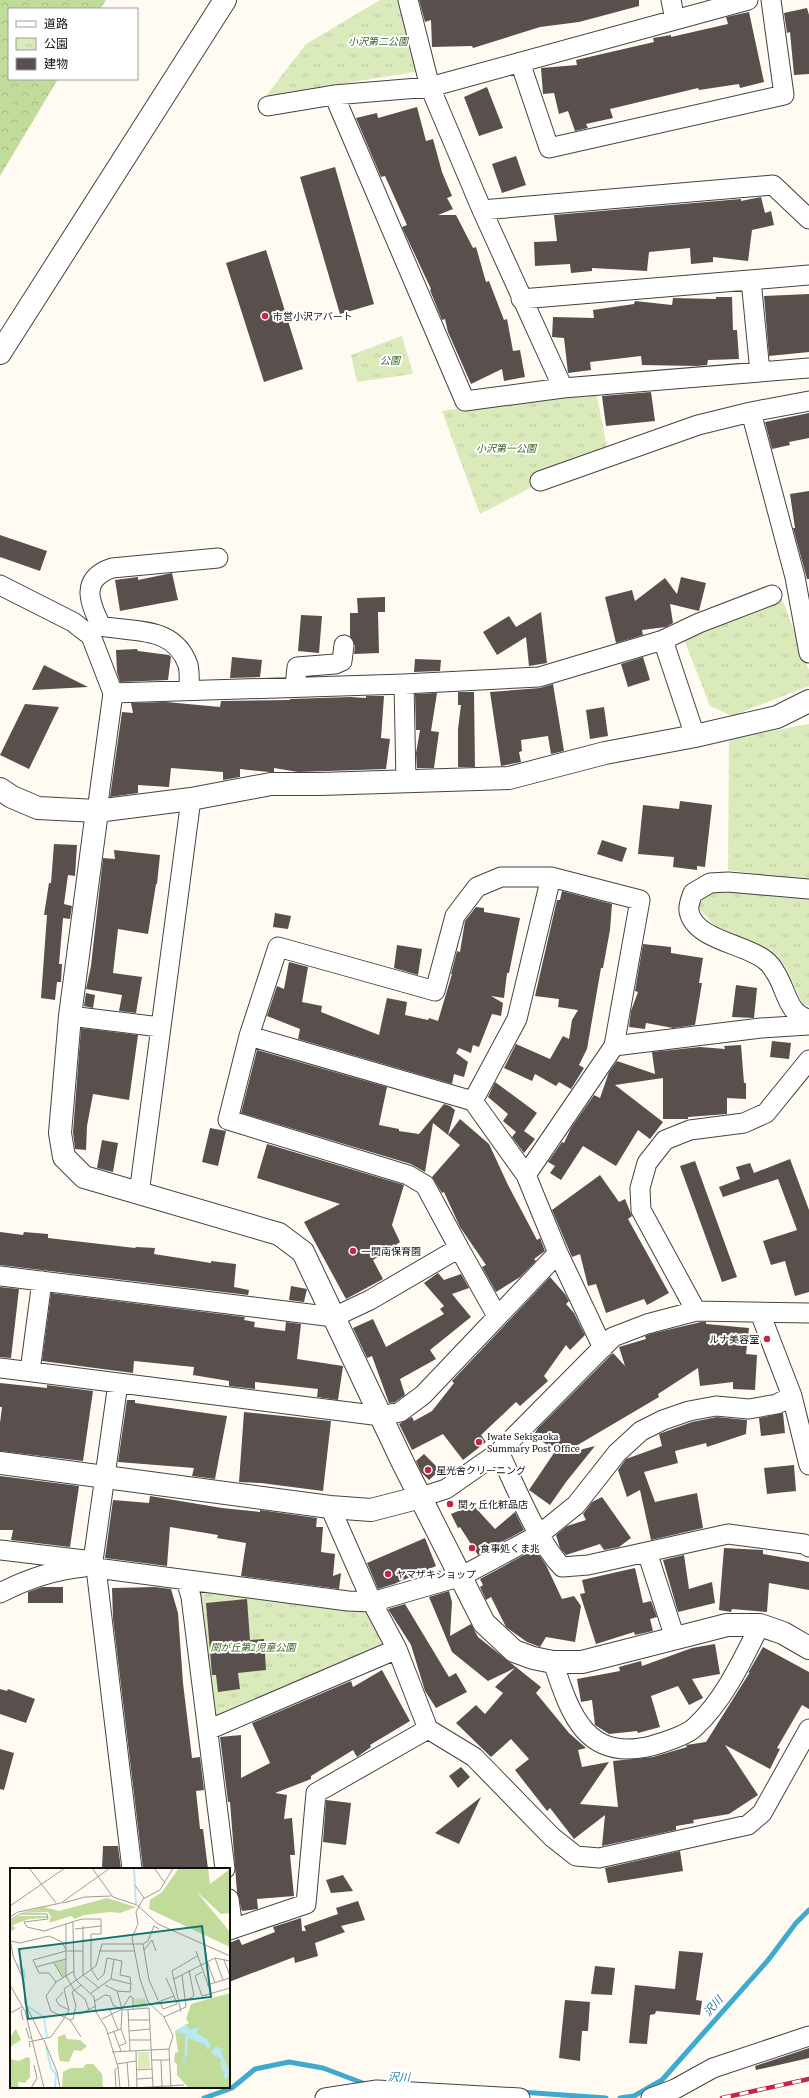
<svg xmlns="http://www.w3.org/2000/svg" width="809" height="2098" font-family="'PT Serif','Noto Sans JP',serif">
	<defs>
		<pattern id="forest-crowns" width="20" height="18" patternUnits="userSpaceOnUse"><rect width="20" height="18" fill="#c1db9b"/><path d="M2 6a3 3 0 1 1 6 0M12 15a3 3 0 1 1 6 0" fill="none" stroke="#a5bb84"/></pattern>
		<pattern id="park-tufts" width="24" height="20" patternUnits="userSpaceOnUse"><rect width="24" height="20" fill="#dbeabb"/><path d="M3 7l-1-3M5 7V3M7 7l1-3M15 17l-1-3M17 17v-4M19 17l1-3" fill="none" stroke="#bbc8a0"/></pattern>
	</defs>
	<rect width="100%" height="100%" fill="#fffbf3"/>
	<!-- forest -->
	<path fill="url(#forest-crowns)" d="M0,0H106L100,9H9V79H58L0,176Z"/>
	<!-- park -->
	<path fill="url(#park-tufts)" d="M380,0H403L420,71L266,96L306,44Z
		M402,336L413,374L357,382L351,355Z
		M596,391L607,448L480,514L442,411L522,399Z
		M781,596L809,670V686L732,716L710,706L682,634Z
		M809,724V881L728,870L729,739Z
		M717,889L809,897V1006L804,1005L799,997L788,971L777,955L715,926L699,909L701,897Z
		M203,1587L372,1611L383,1645L209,1720L194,1596Z"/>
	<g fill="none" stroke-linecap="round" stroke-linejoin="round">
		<!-- stream -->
		<path stroke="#3eaace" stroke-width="5" d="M521,2092L606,2098
			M204,2098L232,2088L255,2069L289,2062L323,2068L368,2085
			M620,2098L634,2096L662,2080L769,1959L796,1923L809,1910"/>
	</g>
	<!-- building -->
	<path fill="#594f4c" d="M419,0H639V6L579,22L540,27L473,48L472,46L432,47L431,20L425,22Z
		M807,8L809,15V74L794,75L790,32L787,33L784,13Z
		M749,12L764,82L740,88L739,84L699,90L698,88L610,109L613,118L586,124L588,128L575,131L568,111L559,114L554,93L543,94L541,68L577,65L576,60L654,42L653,38L671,35V37L728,24L726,17Z
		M487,87L503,128L479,136L464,97Z
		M417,107L426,141L433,139L442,172L452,196L447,198L453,209L438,215H456L473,248L476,247L486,282L489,281L504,320L507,319L513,351L520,350L525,377L504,381L502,369L471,384L448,332L445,319L442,320L430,290L431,289L402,227L407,225L385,176L381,177L356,118L377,113L378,118Z
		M516,156L526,185L502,193L492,164Z
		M335,167L374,304L340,314L300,177Z
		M761,197L765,213L771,211L774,225L752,230L748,261L713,257V262L691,264L690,248L649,252L647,271L592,268V271L571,273L570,264L535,266L534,242L557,241L554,215L741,199V201Z
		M266,250L303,369L264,382L226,263Z
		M809,294V352L769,356L764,296Z
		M716,297H732L733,330H737L739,359L708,360L707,365L697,366L642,365L641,356L590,362L591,370L568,373L564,338L552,337L553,317L594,318L593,310L634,304L635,301L672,305L673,298L716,299Z
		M651,392L655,421L606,426L602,396Z
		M809,413V438L789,442L790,445L772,449L765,422Z
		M809,491V579H807L793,528H795L790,494Z
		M0,535L47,551L40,571L0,557Z
		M172,573L178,600L120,611L115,580L138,577V580Z
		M681,577L706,583L699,611L670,604L673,623L666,627L642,630L643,635L616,643L605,597L632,590L635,601L665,578L677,594Z
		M385,597V612H378L379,653L354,654L355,646L350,636V613H358L357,598Z
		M541,612L547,663L529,666L526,637L497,655L483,632L509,616L516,627Z
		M301,615L322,616L319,653L298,651Z
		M137,649L138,651L169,655L171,657L168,680L120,682L117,672L116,650Z
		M232,657L262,660L260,677L230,678Z
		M643,657L650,680L628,687L621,664Z
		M415,659L441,660L440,671L414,672Z
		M44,665L88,687L32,690Z
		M553,684L564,751L551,754L548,736L521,740L522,751L519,752L521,762L501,766L490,692L540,688Z
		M458,692H474L475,767H458V729L461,705H458Z
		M437,693L431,731L439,732L434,768H417L416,753L420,730H416L415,694Z
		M366,696H384L381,738L390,739L386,769L298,772L274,768V772H269L240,769V777L223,780V772L171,768L169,787L138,785V793L110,797L122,712L133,713L131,703L166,702L220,707L221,701L290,700V699L350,697L366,698Z
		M25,704L59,707L29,769L0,755Z
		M604,707L608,736L590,739L586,710Z
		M680,801L712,805L705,867L697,866V870L673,867L674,857L638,854L643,805L679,809Z
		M602,840L627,848L622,862L597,854Z
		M54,844L77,845L75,876L68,875L64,904L72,906L70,919L63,918L59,964H62L61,982H57L55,1000L41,998L47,915H44L49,883H51Z
		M114,850L160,855L157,884H156L148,934L118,929L113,973L142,977L136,1013L119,1011L122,995L86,989L91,966L103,858L115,859Z
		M562,891L612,904L610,930L603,968H601L587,1049L579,1065L584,1068L571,1089L559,1082L556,1086L535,1074L532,1081L504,1068L516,1044L550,1059L563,1036L569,1039L572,1020L578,1010L558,1007L559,999L535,996L557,900H560Z
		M476,907L484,908V912L520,918L509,973H507L504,998L491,996L503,1003L501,1016L492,1014L479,1047L473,1045L471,1053L459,1048L456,1053L468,1062L464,1077L454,1074L452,1084L298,1039L300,1029L267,1016L277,986L284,989L289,962L308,967L302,1002L322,1006L321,1012L379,1035L387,998L407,1002L405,1015L428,1020L429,1018L438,1021L452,974H451L457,951L460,952L465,921Z
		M275,913L291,916L288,929L273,927Z
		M643,944L671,947V953L703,958L699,983H702L695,1025L673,1028L646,1023L645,1029L629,1027L631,1011L638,992L635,991Z
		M397,945L422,949L418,975L394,968Z
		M736,985L757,988L754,1018L732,1017Z
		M86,993L95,995L93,1008L84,1006Z
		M81,1028L138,1035L129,1100L93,1094L87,1126L86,1150L75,1149L73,1132Z
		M772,1041L791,1043L789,1059L770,1057Z
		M741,1045L744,1083H746V1099L727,1098V1114L688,1117V1119H663V1078L615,1085L663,1122L650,1139L638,1130L616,1166L583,1146L561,1180L550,1173L555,1166L548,1162L562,1142L564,1143L571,1128L594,1095L600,1098L609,1072L617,1061L655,1074L652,1052L700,1047L725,1049L724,1046Z
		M257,1050L387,1087L379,1125L399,1129V1131L419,1134L444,1104L450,1106L455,1110L448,1135L433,1123L425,1172L411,1164L241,1113Z
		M495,1082L537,1113L524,1131L535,1139L524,1153L512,1137L516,1132L503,1121L508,1114L488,1097Z
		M460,1119L489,1144L508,1185L537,1240L540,1238L545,1251L534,1259L536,1261L520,1277L496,1292L482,1267L486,1265L460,1227L444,1192L442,1193L432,1177L460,1145L448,1135Z
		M210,1128L226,1131L218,1166L202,1162Z
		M102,1140L118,1143L113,1172L97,1168Z
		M267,1144L404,1185L392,1225L400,1242L373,1260L383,1279L346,1299L304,1222L340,1204L257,1178Z
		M790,1159L809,1210V1292L795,1296L785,1261L771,1265L763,1241L797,1230L778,1179L723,1197L719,1187L740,1179L736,1167L750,1163L754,1173Z
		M695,1161L737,1277L722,1282L680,1166Z
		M600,1175L619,1202L625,1199L632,1216L628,1219L669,1293L647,1305L644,1299L606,1313L596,1284L588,1286L580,1254L572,1257L552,1210Z
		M0,1232L23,1235L24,1232L48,1234V1238L135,1248L136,1247L155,1248L154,1254L211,1263V1261L236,1264L234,1287L249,1290L248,1295L0,1265Z
		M438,1273L444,1280L461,1274L469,1288L452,1294L471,1317L430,1350L436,1359L400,1379L405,1395L395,1402L389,1403L372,1356L367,1358L353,1328L373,1319L386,1347L444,1314L440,1309L444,1306L424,1283Z
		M550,1277L565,1294L569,1301L566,1304L574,1313L585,1335L570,1350L566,1345L544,1376L548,1381L520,1406L516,1402L481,1435L486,1442L463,1460L443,1434L412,1450L399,1424L412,1417L414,1421L432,1411L454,1383L452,1381Z
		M291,1286L307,1289L304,1302L289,1300Z
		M0,1287L19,1289L11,1358L0,1357Z
		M51,1293L245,1317L244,1320L255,1322L254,1327L285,1331L286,1322L301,1324L297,1359L343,1366L338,1400L317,1397L318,1389L255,1382V1389L229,1386V1381L193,1375L194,1367L134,1361L133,1373L42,1361Z
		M701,1322H706V1324L749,1328L746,1354L757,1355L755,1390L733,1389V1382L700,1386L698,1368L658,1394L659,1397L564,1453V1454L595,1446L566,1482L550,1505L529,1490L556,1450L533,1436L538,1428L613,1353L625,1366L619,1347L646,1339L645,1336L650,1334Z
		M0,1383L47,1388V1385L93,1391L83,1461L0,1451V1423L2,1407H0Z
		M127,1400H135V1403L227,1416L215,1479L192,1476L194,1468L118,1462Z
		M244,1412L331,1421L323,1491L261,1483L239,1482Z
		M783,1413L785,1433L761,1436L759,1418Z
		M717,1417L747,1420L746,1434L707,1447L706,1443L675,1451L678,1463L644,1472L655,1502L697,1493L703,1528L651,1540L640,1490L627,1497L618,1470L626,1459L662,1446L659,1434L692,1422Z
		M424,1454L440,1470L429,1480L421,1472L416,1461Z
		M794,1465L796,1491L767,1494L764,1468Z
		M0,1476L79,1486L70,1547L11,1540L13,1530H0Z
		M150,1496L222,1508L260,1512V1510L317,1518L316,1527H323L321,1552L335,1554L333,1576L341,1573L339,1589L241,1576L246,1543L217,1538L218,1535L170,1527L167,1566L105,1558L113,1500L149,1503Z
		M602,1497L631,1538L619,1547L604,1550L600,1544L566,1555L560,1548L556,1535L567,1526L586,1520L583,1514L592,1502Z
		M473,1505L495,1529L515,1512L524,1530L478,1555L460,1527L458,1528L451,1514Z
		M425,1538L436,1566L394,1584L378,1589L367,1563Z
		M724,1548L763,1550V1554L809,1562V1590L769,1583L767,1612L732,1609L731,1612L719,1610Z
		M535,1549L546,1565L562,1599L574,1596L581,1606L575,1642L546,1637L540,1647L527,1642L506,1627L491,1597L486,1600L480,1587L483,1585L480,1579Z
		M684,1555L689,1589L712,1582L715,1603L678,1612L663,1560Z
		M635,1568L643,1603L651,1601L657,1617L650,1619L653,1631L635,1635L634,1632L596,1644L580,1594L585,1593L582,1580Z
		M42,1587H63V1603H28V1592Z
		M155,1587L171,1589L178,1613L183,1683L192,1758L200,1757L204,1790L196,1791L200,1829H203L208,1869H143L113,1619L112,1588Z
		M449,1591L452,1602L450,1636L471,1624L478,1637L541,1687L536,1693L569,1733L586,1748L578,1750L582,1767L609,1762L580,1804L618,1807L613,1761L653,1757L687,1747L686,1745L706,1742L750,1672L748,1673L763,1647L809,1672V1709L802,1705L777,1748L780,1749L770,1769L725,1745L758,1795L729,1814L693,1820L694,1823L676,1826V1830L602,1846L605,1815L574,1839L550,1808L547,1811L515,1770L529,1759L511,1739L491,1757L456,1723L476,1705L485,1714L503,1693L495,1687L515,1668L488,1681L452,1652L429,1597Z
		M247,1599L250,1640L264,1639L266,1670L238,1673L240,1689L218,1692L216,1675H212L206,1603Z
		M405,1604L449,1677L456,1673L467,1692L436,1708L425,1691L411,1645L388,1609Z
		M715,1644L720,1674L692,1679L703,1698L689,1705L678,1686L651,1696L660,1727L638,1733L637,1731L609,1734L595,1725L592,1700L581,1702L577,1679L620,1671L619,1667L641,1661L642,1666L692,1648Z
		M382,1670L410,1721L370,1745L371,1747L357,1757L353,1750L311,1776V1779L275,1793L287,1795L284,1819L292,1818L295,1855H290L294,1896L257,1899L258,1909L242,1911L237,1892L230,1802H228L220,1737L241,1735V1778L270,1763L252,1723L351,1681L353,1687Z
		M0,1689L7,1691L8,1689L35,1699L26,1723L0,1714Z
		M0,1749L14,1753L4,1790L0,1789Z
		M461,1767L470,1777L458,1788L449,1776Z
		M481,1797L459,1844L435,1833Z
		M326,1800L351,1803L346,1845L323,1842Z
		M103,1846H118L121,1869H102Z
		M680,1851L683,1871L608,1883L605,1868Z
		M343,1875L353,1891L331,1893L326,1880Z
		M358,1901L365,1920L341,1926L345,1932L315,1943L318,1956L295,1963L294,1957L229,1982V1943L239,1939L242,1945L275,1932L273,1927L301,1918L302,1931H306L304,1926L338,1914L336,1908Z
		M679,1951L703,1953L696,2000L702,2001L700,2015L656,2011L655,2014L650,2015L647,2044L629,2043L635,1985L675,1989Z
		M595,1966L615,1968L612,1995L591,1994Z
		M565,2000L590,2002L588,2031H582L580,2061L559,2058Z
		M809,2048V2058L756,2070L755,2066Z"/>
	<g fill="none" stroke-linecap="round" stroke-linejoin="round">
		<defs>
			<path id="minor" d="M408,0L430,87L482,210L563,388
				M671,0L675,20
				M520,62L549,148L784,95L771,0
				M334,95L465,401L563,388L809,368
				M268,106L334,95L430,87L748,0
				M482,210L773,185L809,219
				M751,280L760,372
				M521,299L809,275
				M809,401L751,412L795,577L809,653
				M540,481L698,425L751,412
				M0,585L73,622L91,636L113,693
				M663,640L695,736
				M404,684L406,781
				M295,687L297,667L335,664L342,661L344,645
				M189,690C189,683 190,672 188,665C174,625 134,633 101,626C89,602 80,579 112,568L218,558
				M97,811L113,693L404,684L539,677L663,640L699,623L772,595
				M809,889L728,882L710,883L693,893C691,898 688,906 689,911C694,940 746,944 765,960C769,963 773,968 775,972C786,987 787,1015 809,1019
				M70,1016L160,1027
				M249,1036L473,1101L526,1175L558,1253L603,1348
				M614,1046L761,1028L809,1025
				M473,1101L517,1019L551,877
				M139,1194L191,799
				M459,1248L497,1316
				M0,1276L334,1317L370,1300L459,1248L425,1185L408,1175L228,1120L249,1036L278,947L435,991L455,916L477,887L501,877H551L640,900L614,1046L526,1175
				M696,1311L641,1210L640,1188L647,1163L665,1140L690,1130L744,1123L766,1113L809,1060
				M760,1313L792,1396L809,1465
				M0,1368L381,1416L400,1412L423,1395L558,1253
				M30,1371L42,1281
				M499,1452C515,1485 537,1541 562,1567L588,1565L728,1534L804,1544L809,1547
				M421,1497L446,1489L499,1452L613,1337L647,1324L696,1311L809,1313
				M330,1507L372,1602L397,1649L428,1729
				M0,1550L93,1561L96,1568L348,1601L372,1602L462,1576L540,1534L576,1505L617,1453L641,1431L663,1420L689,1411L716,1406L749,1409L777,1404L792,1396
				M647,1552L675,1638
				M93,1561L118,1383
				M96,1568L132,1869
				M186,1580L191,1597L225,1869
				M0,1593C27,1579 53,1570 84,1567
				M553,1662C570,1713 585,1762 651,1746C662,1743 687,1735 695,1727C724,1700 742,1661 760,1625
				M208,1730L397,1649
				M229,1899L233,1929
				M229,1930L306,1904L316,1793L428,1729L474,1757L552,1837L576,1856L599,1858L748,1825L762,1813L809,1729
				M325,2098L377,2090L520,2098
				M651,2098L675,2089L713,2068L809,2036"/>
			<path id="tertiary" d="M0,353L225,0
				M0,789L12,797L38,808L97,811L191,799L271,784H320L509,778L605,753L695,736L777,717L809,701
				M97,811L70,1016L60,1133L64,1157L84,1177L279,1234L303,1252L403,1463L484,1623L514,1651L533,1658L553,1662H582L727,1625H760L783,1633L809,1648
				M0,1463L330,1507L371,1510L421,1497"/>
		</defs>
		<!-- minor casing -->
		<use href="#minor" stroke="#434343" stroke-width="21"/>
		<!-- tertiary casing -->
		<use href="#tertiary" stroke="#434343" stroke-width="24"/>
		<!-- minor -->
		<use href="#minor" stroke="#fff" stroke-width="19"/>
		<!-- tertiary -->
		<use href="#tertiary" stroke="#fff" stroke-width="22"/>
		<defs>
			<path id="rail" d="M722,2098L809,2079"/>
		</defs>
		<!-- rail casing -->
		<use href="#rail" stroke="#c12645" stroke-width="4.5"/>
		<!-- rail -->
		<use href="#rail" stroke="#fff" stroke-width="3" stroke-dasharray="9" stroke-linecap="butt"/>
	</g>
	<!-- markers -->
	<g fill="#c12645" stroke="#fff" stroke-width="1.5">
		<circle cx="265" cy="316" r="4"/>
		<circle cx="353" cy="1251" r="4"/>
		<circle cx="767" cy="1339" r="4"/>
		<circle cx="479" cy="1442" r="4"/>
		<circle cx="428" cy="1470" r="4"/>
		<circle cx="450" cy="1504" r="4"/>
		<circle cx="472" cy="1548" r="4"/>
		<circle cx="388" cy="1574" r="4"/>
	</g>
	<g text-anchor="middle" stroke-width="4" stroke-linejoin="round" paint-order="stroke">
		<!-- park labels -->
		<g font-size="10" font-style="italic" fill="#39691f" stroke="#fff">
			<text x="378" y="45">小沢第二公園</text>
			<text x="390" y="364">公園</text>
			<text x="506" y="452">小沢第一公園</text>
			<text x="253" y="1651">関が丘第2児童公園</text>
		</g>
		<!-- poi labels -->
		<g font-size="10" fill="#101010" stroke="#fff" text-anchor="start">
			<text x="273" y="320">市営小沢アパート</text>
			<text x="361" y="1255">一関南保育園</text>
			<text x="759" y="1343" text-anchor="end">ルナ美容室</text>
			<text x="487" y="1440">Iwate Sekigaoka<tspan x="487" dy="12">Summary Post Office</tspan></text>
			<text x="436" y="1474">星光舎クリーニング</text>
			<text x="458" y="1508">関ヶ丘化粧品店</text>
			<text x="480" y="1552">食事処くま兆</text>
			<text x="396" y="1578">ヤマザキショップ</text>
		</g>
		<!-- water labels -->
		<g font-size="11" font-style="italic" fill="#177ba3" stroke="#fff">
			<text transform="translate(713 2006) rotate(-49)" y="4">沢川</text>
			<text transform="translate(399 2077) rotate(2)" y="4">沢川</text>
		</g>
	</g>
	<!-- overview -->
	<g transform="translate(10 1868)">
		<rect width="220" height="220" fill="#fffbf3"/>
		<path d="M169,0H198L200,16L220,1V45L211,46L186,23L220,64V79L139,41L140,32L152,24ZM97,30L126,39L110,45L100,44L74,47L65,51L61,48L42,54H39L41,48L38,44L10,45L34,39L49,43ZM9,48H38L37,50L19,51L5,56L2,58L6,60L0,64V53ZM220,125V220H179L167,207V197L164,193L165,185L168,184L165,163L179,155L176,151L181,136ZM6,161L11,172L0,179V169ZM55,166L57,171L70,172L77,178L71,183L64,182L59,194L50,193L48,184V169ZM17,189L20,190V209L15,215L8,214L9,220H0V191L9,193ZM76,196H83L92,206L93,220H52L53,204L60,200H73Z" fill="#c1db9b"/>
		<path d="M55,92L56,108L53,109L44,95ZM135,130L138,139L125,141L124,131ZM128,184H139L140,200L128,201Z" fill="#dbeabb"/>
		<path d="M176,156L180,162L190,158L186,165L197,171L201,178L197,182L195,177L178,170L177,188L174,189L176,200L173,190L175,186V166L166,164ZM207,178L209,181L214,180L211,184L219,203L217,211L213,210L215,205L211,201V191L200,185Z" fill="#b7e8f6"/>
		<path fill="none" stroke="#b7e8f6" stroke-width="2" d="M124,0L125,16M125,19L126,36M7,96L14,103L15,111M17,138L34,149L37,169M36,179L41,200L46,206L45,220"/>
		<path fill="none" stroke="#9f9d98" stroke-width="1" d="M19,0L46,35M82,0L103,29L127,37L148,56L220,88M144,0L155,15M124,16L134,30M53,35L75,29L101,28M0,38L55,0M0,49L8,44L51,35L100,0M0,52L10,46H37L38,51L14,54L17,59L34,63L62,54L63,56L64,107L67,113L84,129L86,144L96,160L108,199L110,220M62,54L72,51H91V66H81V101L88,112L94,106L97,90L112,93L110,107L120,109L121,116L120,124L107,123L95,117M56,56V108L64,122L75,131L79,142M73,58V107L89,120M65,61L91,58M0,70L3,88L14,113L15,135L33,172M1,73L10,75L39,68L52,74L56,82M133,76L138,73L144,58L149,61M134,82L142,72L146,83M56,83L23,92L29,105H39L46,114L36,128L41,143L60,152L63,151L66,138L62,124L71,117M57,83H73M89,83H124M186,83L201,125M205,90L213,112M214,92L220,108M197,93L205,115M44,95L53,110M26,99L56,91M192,104L185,108L192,128L220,120M156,110L164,128M101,111L121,116M164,111L205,90L220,93M46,114L64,103M0,117L15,143L34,220M197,117L220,110M107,123L112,141M53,124L46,132L49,137L59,142M81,125L101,111L104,91M177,132L184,128L179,102M85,133L95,127L100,128L103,137L112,142L139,140M140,137L164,128L167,136L153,141L150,134M139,140L143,219M13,141L11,143L13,152M100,142L108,162M118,142L120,183M171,144L162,103L187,88M0,145L12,139M66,145L70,146L86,138M154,149L176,139L172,107M92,151L112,141L120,128L123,130V142M60,152L71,169M119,152H140M16,160L19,170H22M119,163L140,161M104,164L111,183M97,166L111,161L112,142M34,172L47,204L50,220M120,172H141M109,178L116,175L111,161M20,179L19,174L41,169L55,149L59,142L54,121L86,98L92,76H133L139,112L148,132M126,183L127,220M102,184L159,181M142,192H159M151,192L152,219M117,194L119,220M107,196L126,193M127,202L142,201M127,211L143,210M106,219L105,202L108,199M21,220L27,210L24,197M123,220L174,217M161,220L159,181L163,168L154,149L138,134L130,111L122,70L128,56L126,44L133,31L150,22L163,0"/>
		<path fill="#0f766e" fill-opacity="0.15" stroke="#0f766e" stroke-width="2" d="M192,58L201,129L18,151L9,81Z"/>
		<rect width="220" height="220" fill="none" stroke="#101010" stroke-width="2"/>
	</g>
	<!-- legend -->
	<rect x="8" y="8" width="130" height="72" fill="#ffffff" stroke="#9f9f9f"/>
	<rect x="16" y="21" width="20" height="6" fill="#ffffff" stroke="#9f9f9f"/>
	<text x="44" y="28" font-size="12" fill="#101010">道路</text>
	<rect x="16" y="38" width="20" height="12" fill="url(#park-tufts)" stroke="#9f9f9f"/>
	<text x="44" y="48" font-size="12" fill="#101010">公園</text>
	<rect x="16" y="58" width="20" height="12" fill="#594f4c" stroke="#9f9f9f"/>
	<text x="44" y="68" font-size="12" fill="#101010">建物</text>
</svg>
